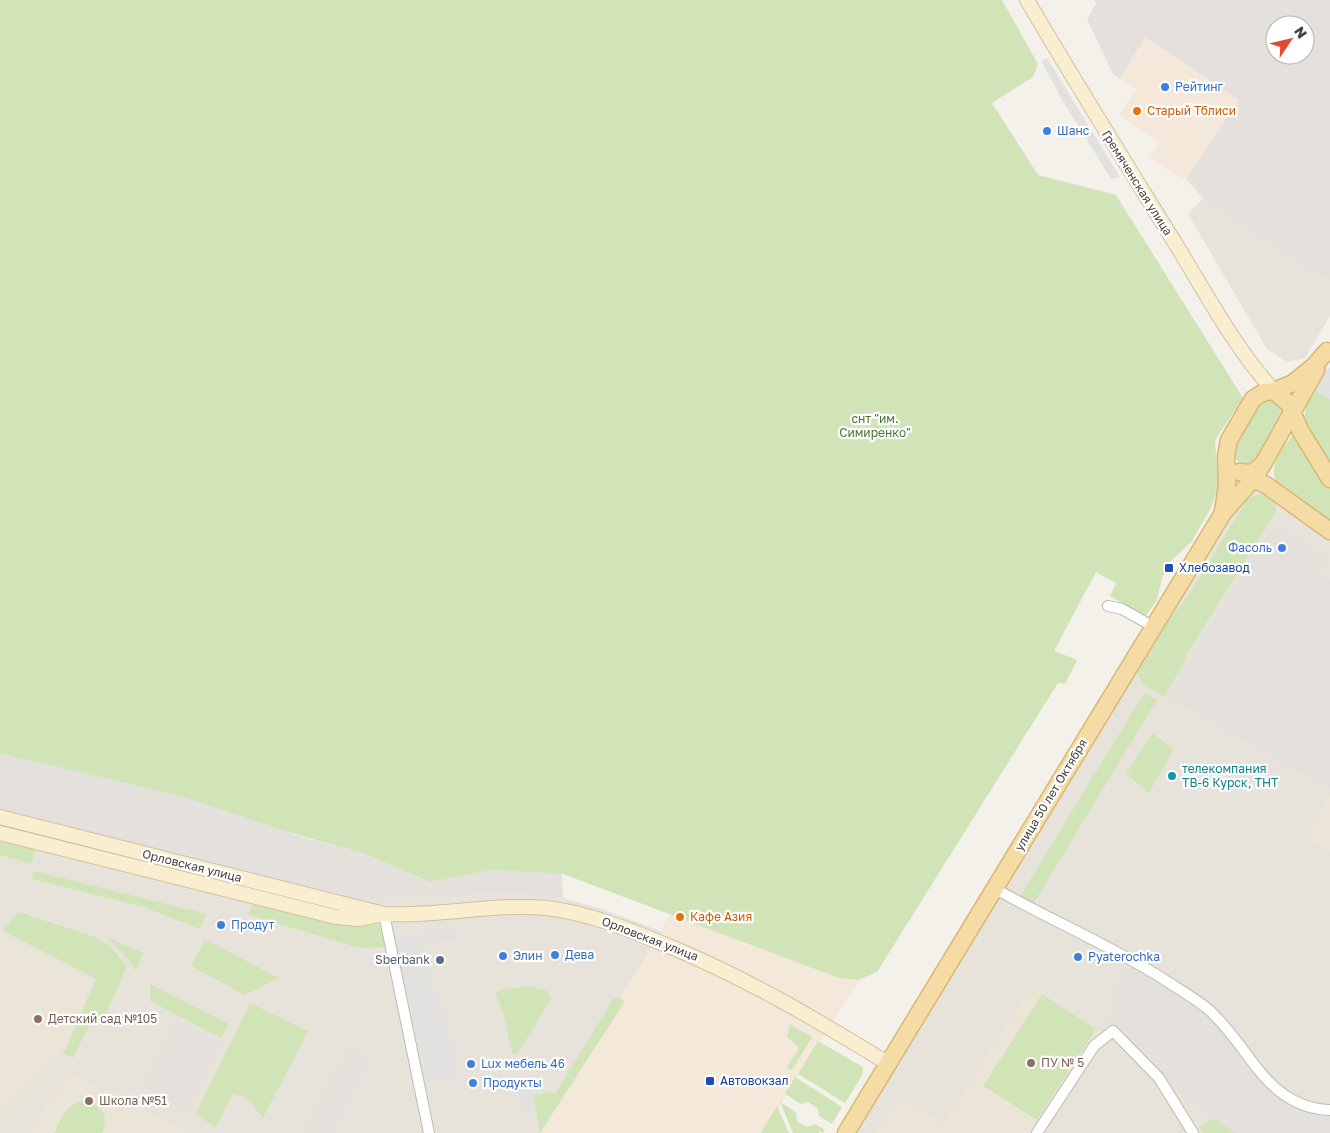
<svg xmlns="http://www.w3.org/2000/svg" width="1330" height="1133" font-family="'Golos Text',sans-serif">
	<rect width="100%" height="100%" fill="#f4f1eb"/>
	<!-- residential -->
	<path fill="#e7e3da" d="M1203,198L1330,282V316L1305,358L1287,362L1267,349L1188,214Z
		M1254,478L1330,532V1133H846Z
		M0,812L363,900L506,893L563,898L599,908L661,931L539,1133H0Z"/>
	<!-- commercial -->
	<path fill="#f3e8d9" d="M1145,37L1239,100L1192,172L1184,179L1149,158L1159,142L1119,115L1136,89L1120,79Z
		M669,914L839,978L859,980L762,1133H539L661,931Z"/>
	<!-- industrial -->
	<path fill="#e4e0dc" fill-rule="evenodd" d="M1093,0H1330V282L1203,198L1186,179L1239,100L1145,37L1120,79L1113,74L1087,19L1097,2ZM1275,25H1305V55H1275Z
		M1274,525L1328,558L1319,572L1330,580V789L1165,695Z
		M0,745L231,793L292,834L362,853L430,882L492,870L562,874L563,898L506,893L363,900L0,812Z
		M1130,963L1195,1004L1232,1039L1259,1079L1303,1110L1330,1112V1133H1227L1104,1025L1114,1015L1112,994Z
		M177,1020L220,1042L187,1110L143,1087Z
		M349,1047L371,1058L332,1133H309L305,1131Z"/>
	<!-- education -->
	<path fill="#ebe5d7" d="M1330,794V852L1304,837Z
		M0,933L93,981L58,1057L0,1117Z
		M1031,987L1099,1031L1035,1133H875L899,1095L943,1123Z
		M72,1073L186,1131V1133H25Z"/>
	<!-- green -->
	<path fill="#d1e4b8" d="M0,0H1002L1038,64L1033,77L992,103L1038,175L1116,195L1243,398L1215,440L1218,487L1211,508L1192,541L1170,562L1162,578L1157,600L1145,617L1110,596L1116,583L1096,572L1054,651L1077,660L1065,684L1058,683L877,972L859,980L839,978L563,874L492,870L430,882L362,853L292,833L185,797L0,753Z
		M1312,388L1330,399V461C1313,436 1294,419 1312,388Z
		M1270,397L1280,402L1285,414L1254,465L1240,464L1232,454C1233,434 1252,407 1270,397Z
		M1293,434L1330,485V523L1277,484C1267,465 1283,450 1293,434Z
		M1261,494L1275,501L1276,512L1185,657L1187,658L1164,697L1142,683L1137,673L1169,620L1190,593L1244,504L1249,498Z
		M1144,693L1157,700L1032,906L1019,898Z
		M1152,733L1174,749L1149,793L1126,774Z
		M0,822L310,901V903L0,828Z
		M0,836L37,846L31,864L0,855Z
		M35,871L206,914L200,929L143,907L32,879Z
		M254,901L359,927L379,920L386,947L360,948L248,915Z
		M19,912L95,937L111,947L127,967L102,1022L93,1018L73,1058L64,1053L96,979L2,930Z
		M106,937L144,953L136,971L125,955Z
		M205,939L279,978L245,995L191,966Z
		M150,984L229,1024L221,1038L150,1001Z
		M528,986L545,990L552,997L518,1053L515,1055L512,1053L503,1013L495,993L499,990Z
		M1042,994L1096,1029L1037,1120L983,1086Z
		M618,997L625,1001L540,1133L533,1095L551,1092L555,1094L613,999Z
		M250,1003L308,1031L263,1118L246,1098L233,1093L215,1128L196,1113Z
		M790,1024L812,1037L792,1070L787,1067L799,1048L787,1037Z
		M818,1041L863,1067V1074L845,1103L798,1074Z
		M795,1077L842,1107L832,1124L819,1116L818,1109L808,1102L801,1104L785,1094Z
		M86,1100C102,1105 110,1117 102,1133H54C62,1118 67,1101 86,1100Z
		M780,1102L796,1112L797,1121L807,1127L815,1124L825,1130L823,1133L820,1131L819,1133H793Z
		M777,1106L789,1133H761Z
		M1210,1119L1216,1120L1236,1133H1203L1200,1127Z"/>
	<!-- parking -->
	<path fill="#e3e1df" d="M1047,58L1120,177L1111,179L1061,98L1041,61Z
		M1325,366L1330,368V399L1312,388Z
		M453,926L456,938L428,943L426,931Z
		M420,933L432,990L439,989L458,1078L428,1084L395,938Z
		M516,1084L532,1092L536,1111L523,1113Z"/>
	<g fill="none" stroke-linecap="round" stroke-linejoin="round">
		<defs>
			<path id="street" d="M1108,606L1122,609L1154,627
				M994,888C1050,920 1110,945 1165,980C1180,990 1195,998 1209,1010C1250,1046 1266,1108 1330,1110
				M384,914L429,1133
				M1037,1133L1094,1046L1113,1031L1159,1078L1193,1133"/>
			<path id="secondary" d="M1027,0C1075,82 1125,162 1175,243C1206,293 1234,347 1274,391
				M0,817L384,914C438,917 493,903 547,908C586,913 623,927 659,942C743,976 812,1017 889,1064
				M0,833L336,917L358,919L379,915"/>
			<path id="primary" d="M1274,391L1289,404L1300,430L1330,479
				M1239,472L1252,473L1263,464L1316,370
				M1246,475L1266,485L1330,531
				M1223,511L1227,486L1226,457L1229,440L1253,399L1264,392L1274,391L1293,383L1314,366L1327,351
				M846,1133L1223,513L1254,478L1263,464"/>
		</defs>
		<!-- street casing -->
		<use href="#street" stroke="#bfb9ae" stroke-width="12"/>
		<!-- secondary casing -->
		<use href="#secondary" stroke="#cfc29f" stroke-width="16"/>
		<!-- primary casing -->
		<use href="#primary" stroke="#d8b875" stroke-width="19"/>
		<!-- street -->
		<use href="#street" stroke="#fff" stroke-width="10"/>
		<!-- secondary -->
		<use href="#secondary" stroke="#f9efd0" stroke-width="14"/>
		<!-- primary -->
		<use href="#primary" stroke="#f4dca4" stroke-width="16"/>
	</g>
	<!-- markers -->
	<g fill="#3f7fe0" stroke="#fff" stroke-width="2">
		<circle cx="1165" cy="87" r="5"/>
		<circle cx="1047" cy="131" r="5"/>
		<circle cx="1282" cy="548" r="5"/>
		<circle cx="221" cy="925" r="5"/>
		<circle cx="555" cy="955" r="5"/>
		<circle cx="503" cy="956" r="5"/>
		<circle cx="1078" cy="957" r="5"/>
		<circle cx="471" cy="1064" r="5"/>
		<circle cx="473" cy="1083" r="5"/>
	</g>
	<g fill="#e8710a" stroke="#fff" stroke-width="2">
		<circle cx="1137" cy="111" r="5"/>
		<circle cx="680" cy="917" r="5"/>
	</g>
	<g fill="#1a4fb4" stroke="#fff" stroke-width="2">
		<rect x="1164" y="563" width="10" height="10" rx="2.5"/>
		<rect x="705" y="1076" width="10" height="10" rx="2.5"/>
	</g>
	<circle fill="#0f9aa8" stroke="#fff" stroke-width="2" cx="1172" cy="776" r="5"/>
	<circle fill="#5c6f8a" stroke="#fff" stroke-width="2" cx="440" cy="960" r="5"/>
	<g fill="#8d6e63" stroke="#fff" stroke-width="2">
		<circle cx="38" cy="1019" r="5"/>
		<circle cx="1031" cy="1063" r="5"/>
		<circle cx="89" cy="1101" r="5"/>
	</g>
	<g text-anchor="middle" stroke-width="4.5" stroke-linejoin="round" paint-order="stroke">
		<!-- shop labels -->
		<g font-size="12" fill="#366cbe" stroke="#fff" text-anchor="start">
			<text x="1175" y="91">Рейтинг</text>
			<text x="1057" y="135">Шанс</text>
			<text x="1272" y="552" text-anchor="end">Фасоль</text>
			<text x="231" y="929">Продут</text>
			<text x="565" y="959">Дева</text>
			<text x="513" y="960">Элин</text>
			<text x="1088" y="961">Pyaterochka</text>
			<text x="481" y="1068">Lux мебель 46</text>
			<text x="483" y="1087">Продукты</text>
		</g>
		<!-- food labels -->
		<g font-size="12" fill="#c56008" stroke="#fff" text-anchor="start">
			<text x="1147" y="115">Старый Тблиси</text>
			<text x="690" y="921">Кафе Азия</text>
		</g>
		<!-- street labels -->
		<g font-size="12" fill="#48423a" stroke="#fff">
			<text transform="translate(1137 183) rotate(58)" y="4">Гремяченская улица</text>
			<text transform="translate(1051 795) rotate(-59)" y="4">улица 50 лет Октября</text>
			<text transform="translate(192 866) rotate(14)" y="4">Орловская улица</text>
			<text transform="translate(650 939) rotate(21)" y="4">Орловская улица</text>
		</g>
		<!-- park labels -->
		<g font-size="12" fill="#4c7432" stroke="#fff">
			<text x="875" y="423">снт "им.<tspan x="875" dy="14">Симиренко"</tspan></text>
		</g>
		<!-- transit labels -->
		<g font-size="12" fill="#164399" stroke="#fff" text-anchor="start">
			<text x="1179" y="572">Хлебозавод</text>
			<text x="720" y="1085">Автовокзал</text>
		</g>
		<!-- culture labels -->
		<g font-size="12" fill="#0d838f" stroke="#fff" text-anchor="start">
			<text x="1182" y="773">телекомпания<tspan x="1182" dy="14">ТВ-6 Курск, ТНТ</tspan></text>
		</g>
		<!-- service labels -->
		<g font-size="12" fill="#4e5e75" stroke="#fff" text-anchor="end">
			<text x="430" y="964">Sberbank</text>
		</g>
		<!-- education labels -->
		<g font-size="12" fill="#785e54" stroke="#fff" text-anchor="start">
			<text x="48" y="1023">Детский сад №105</text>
			<text x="1041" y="1067">ПУ № 5</text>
			<text x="99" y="1105">Школа №51</text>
		</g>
	</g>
	<!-- north arrow -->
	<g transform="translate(1290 40) rotate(55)"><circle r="24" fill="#ffffff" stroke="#b6b3b0"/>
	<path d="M0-4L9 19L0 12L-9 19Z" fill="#e44932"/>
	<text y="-8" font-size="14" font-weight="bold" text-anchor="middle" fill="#48423a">N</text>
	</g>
</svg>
